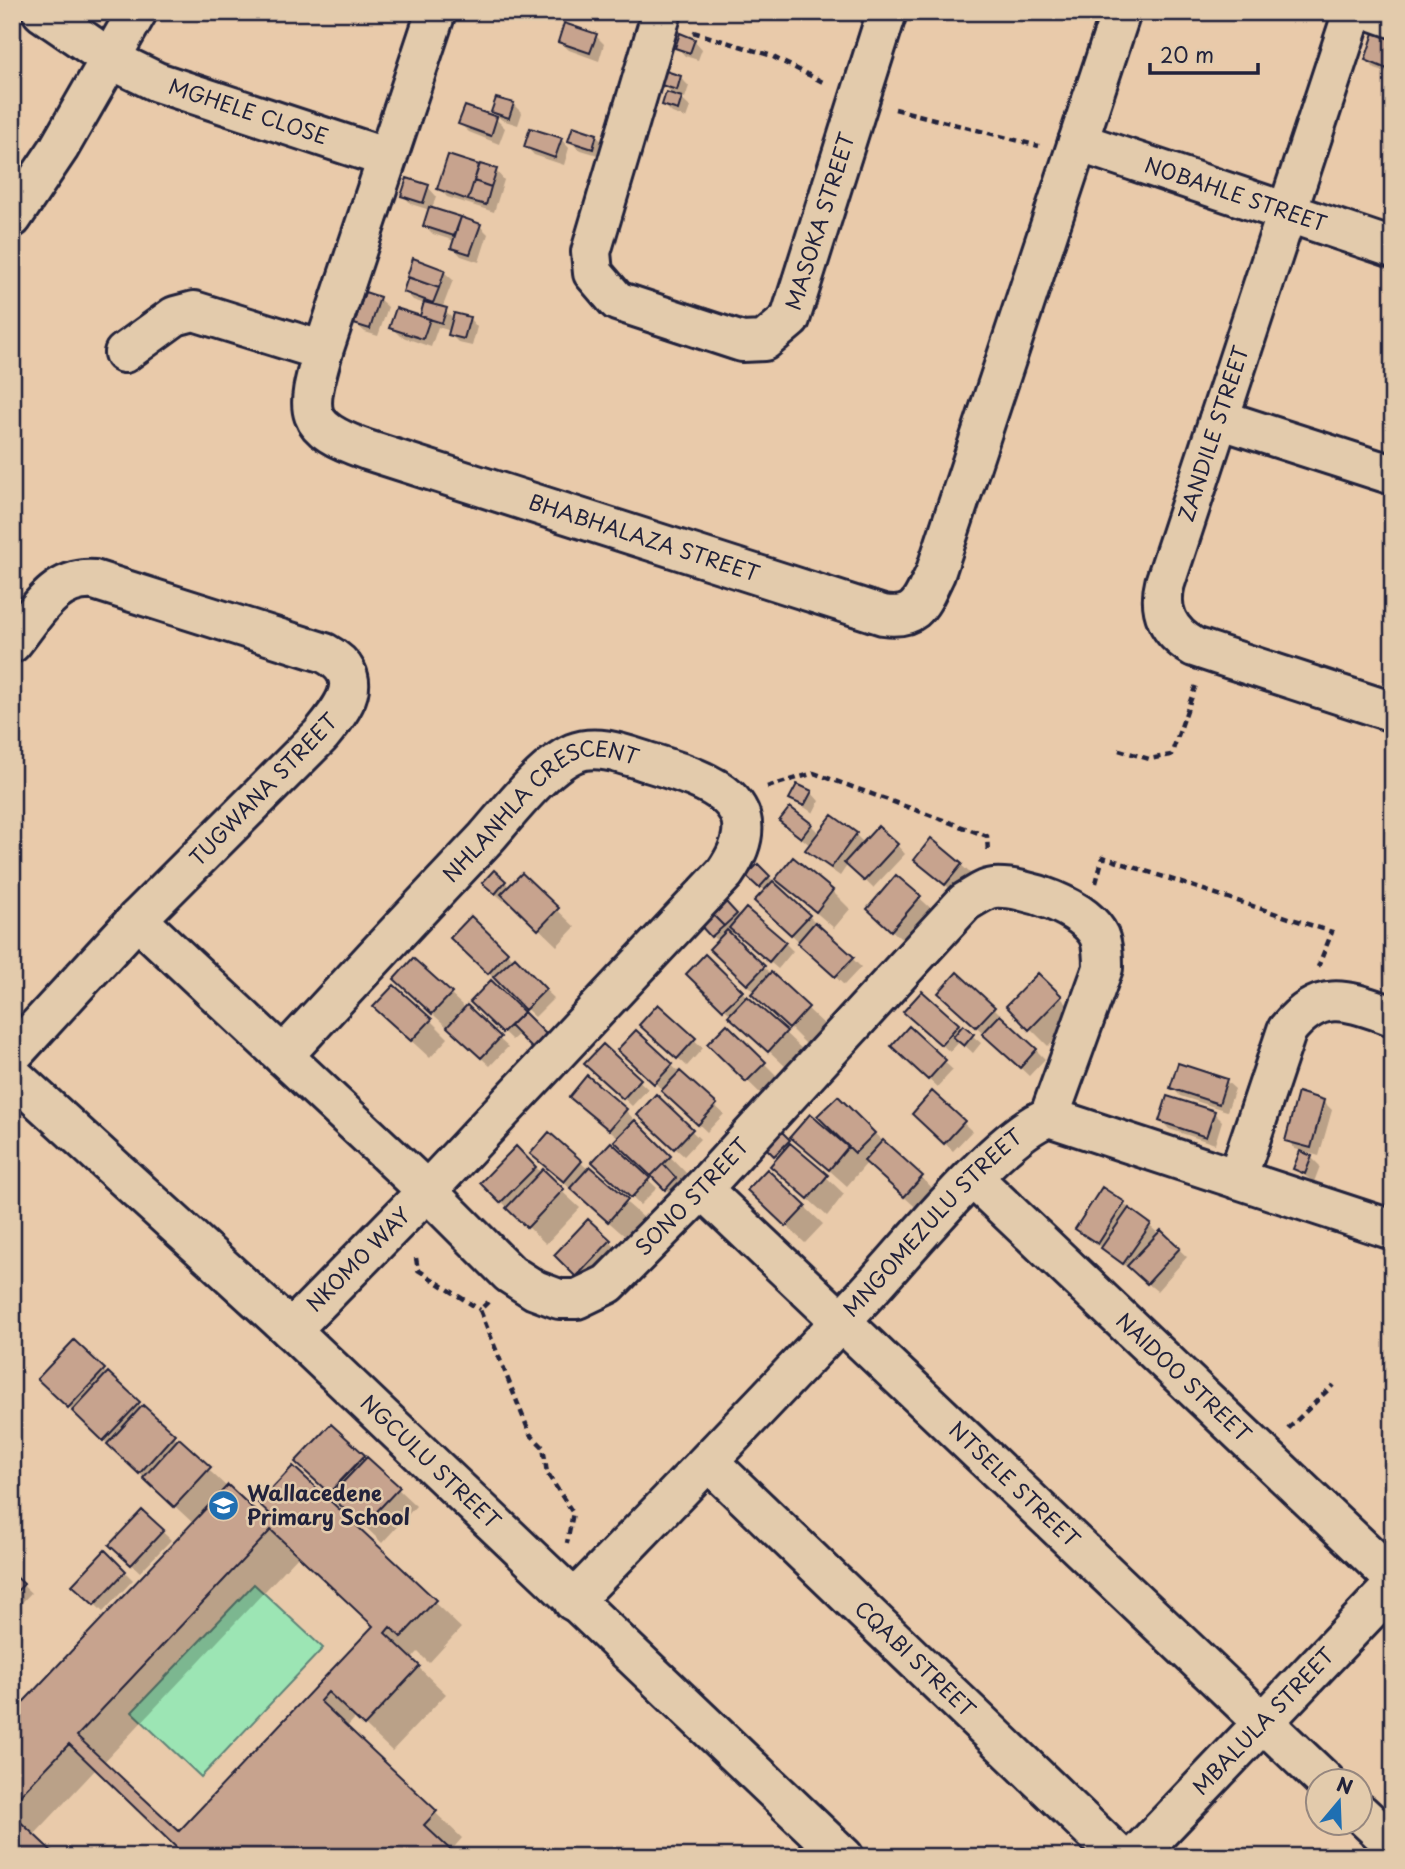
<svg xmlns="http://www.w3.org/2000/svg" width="1405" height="1869" font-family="'Playpen Sans',sans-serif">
	<rect width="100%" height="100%" fill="#e9caaa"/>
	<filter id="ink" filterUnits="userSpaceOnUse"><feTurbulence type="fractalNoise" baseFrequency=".0143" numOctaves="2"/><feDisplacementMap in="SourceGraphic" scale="14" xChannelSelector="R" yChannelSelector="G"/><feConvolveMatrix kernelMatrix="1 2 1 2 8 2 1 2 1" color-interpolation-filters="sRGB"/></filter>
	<g filter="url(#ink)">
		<!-- green -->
		<path fill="#9ce5b4" stroke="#5f8478" stroke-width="2" d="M254,1584L323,1648L201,1777L132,1712Z"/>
		<!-- shadow -->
		<path fill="#0003" fill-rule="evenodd" d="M596,36L604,44L599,61L569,50L560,42Z
			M694,40L702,49L698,60L685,56L677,47Z
			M1393,41V75L1375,69L1367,60Z
			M680,77L689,86L685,98L677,95L690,107L686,118L672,113L664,105L676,97L663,84Z
			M513,104L522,113L518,125L502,120L493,112Z
			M496,119L505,128L499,144L469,132L460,124Z
			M596,136L605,144L601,156L578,149L570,141Z
			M561,139L569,148L564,165L534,155L526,146Z
			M449,157L496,171L504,180L494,212L447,197L439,188Z
			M428,187L436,196L432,209L480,226L488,234L479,262L461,256L453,247L455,241L433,234L425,226L430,210L411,204L403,195Z
			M444,272L453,280L442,309L454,318H469L477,327L472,346L459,343L450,334L451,331L438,327L431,347L400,336L391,327L421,318L425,304L413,300L405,291Z
			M379,299L388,307L378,336L365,332L356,324Z
			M811,792L819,801L813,813L791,798Z
			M781,821L811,825L820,834H855L864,843L897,845L905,854L873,888L848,864L840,876L816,859L808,850L811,846Z
			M961,865L970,873L954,892L925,868Z
			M758,866L861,967L844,985L765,909V892L749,876Z
			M522,876L575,927L557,946L507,898L504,901L493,892L505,882L510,887Z
			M897,877L938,915L910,947L887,926Z
			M777,879L832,891L850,909L834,928Z
			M725,903L740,918L785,943L793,951L778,969L735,932L731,936L826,1026L808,1046L711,949L718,942L701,924Z
			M471,919L554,998L535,1017L470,956Z
			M705,957L803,1050L787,1068L688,974Z
			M1038,975L1078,1015L1048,1046L1008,1006Z
			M491,982L556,1046L520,1033L512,1040L472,1002Z
			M922,993L981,1043L973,1053L960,1041L950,1052L914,1020Z
			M450,994L508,1047L490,1066L414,997Z
			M949,1001L994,1008L1045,1059L1029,1076Z
			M658,1007L703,1048L687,1066L650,1033Z
			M430,1020L448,1038L430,1058L393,1024Z
			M727,1026L782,1081L765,1098L710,1044Z
			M909,1028L953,1070L937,1087L901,1054Z
			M636,1032L724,1114L707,1132L620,1050Z
			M603,1047L648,1089L632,1106L595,1072Z
			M587,1078L626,1111L688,1175L679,1183L683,1188L674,1197L617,1141L619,1138L580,1105Z
			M1226,1081L1235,1089L1227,1111L1180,1096L1172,1087Z
			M932,1094L972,1131L953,1151L914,1114Z
			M656,1097L700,1139L684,1156L648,1124Z
			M838,1099L940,1195L923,1214L867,1163L847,1186L792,1137L840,1140Z
			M1323,1101L1332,1110L1319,1156L1295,1149L1287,1140Z
			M1214,1113L1222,1121L1215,1144L1169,1129L1161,1120Z
			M780,1133L844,1194L827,1216L772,1166L779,1159L766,1146Z
			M549,1135L644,1218L627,1238L540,1162Z
			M611,1144L657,1188L640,1205L594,1162Z
			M516,1149L580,1208L546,1244L482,1183Z
			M1311,1157L1320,1166L1314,1182L1295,1169Z
			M1102,1190L1124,1204L1159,1234L1161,1232L1187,1257L1157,1291L1077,1228Z
			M805,1207L823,1224L805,1243L767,1208Z
			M588,1221L628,1259L595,1293L574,1273Z
			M74,1343L264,1522L293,1468L461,1628L429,1663L418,1652L411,1660L446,1694L392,1751L356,1717L346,1728L462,1838L450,1852L455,1857H188L96,1769L34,1835L58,1857H12V1716L194,1524L57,1397ZM299,1555L375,1627L179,1834L103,1763Z
			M331,1426L416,1506L382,1543L298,1461Z
			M142,1512L171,1540L140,1572L120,1553Z
			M105,1552L133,1580L103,1612L75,1585Z
			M12,1575L31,1593L12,1613Z"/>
		<!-- building -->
		<path fill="#c7a38e" stroke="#22223b" stroke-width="2" fill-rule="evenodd" d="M564,23L597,34L590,53L558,42Z
			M680,33L695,39L690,53L675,48Z
			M1374,33L1393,39L1392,71L1365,60Z
			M666,71L681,76L677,90L661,85Z
			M666,92L682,97L678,110L662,105Z
			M496,98L514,103L509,118L491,112Z
			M465,106L497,117L491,136L458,124Z
			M573,126L597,134L593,149L568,141Z
			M530,128L562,138L555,158L524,147Z
			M448,155L479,165L468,200L437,189Z
			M480,164L497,169L491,187L474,181Z
			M407,178L429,185L423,203L401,196Z
			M474,181L491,187L486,205L468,200Z
			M429,207L461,217L454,236L423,226Z
			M461,217L481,224L470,254L451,248Z
			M413,258L445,270L439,288L407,277Z
			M408,277L439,288L433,303L403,292Z
			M365,292L380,297L370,329L354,324Z
			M424,302L447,308L442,323L420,316Z
			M396,308L430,319L423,339L389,328Z
			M454,313L470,317L464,339L448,335Z
			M797,784L812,791L804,806L789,799Z
			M790,807L812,824L801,838L779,821Z
			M832,815L857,833L831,868L805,850Z
			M878,826L898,844L864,881L844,863Z
			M931,838L962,864L945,885L914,860Z
			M793,857L833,890L816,912L775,879Z
			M758,864L770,876L759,888L746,876Z
			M494,870L506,881L495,894L482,883Z
			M522,873L559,908L538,930L501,894Z
			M896,875L921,896L891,931L867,909Z
			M773,881L810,915L791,935L754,901Z
			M725,901L737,914L724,926L711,913Z
			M746,908L786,942L769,962L729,928Z
			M711,913L724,926L711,937L699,924Z
			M471,916L508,952L488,974L450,938Z
			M815,922L854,957L835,977L797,943Z
			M727,930L765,966L747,985L709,949Z
			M705,954L743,991L723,1010L686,974Z
			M515,957L546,989L525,1010L493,977Z
			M413,958L452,993L432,1014L394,979Z
			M771,972L809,1007L789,1029L751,994Z
			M957,972L995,1007L976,1027L938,993Z
			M1038,973L1062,996L1029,1030L1006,1006Z
			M491,980L524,1012L502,1033L470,1002Z
			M394,985L432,1019L411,1041L373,1007Z
			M922,991L959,1024L941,1045L903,1012Z
			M747,996L787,1031L768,1052L728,1016Z
			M658,1004L696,1038L677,1059L639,1025Z
			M467,1005L501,1037L481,1058L447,1027Z
			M524,1012L549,1037L535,1051L510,1026Z
			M1000,1015L1037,1049L1020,1068L982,1034Z
			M727,1024L766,1062L746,1082L707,1044Z
			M963,1025L974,1034L964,1046L953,1037Z
			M909,1026L946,1060L928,1080L891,1046Z
			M636,1030L673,1064L654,1084L617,1050Z
			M603,1044L641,1079L623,1099L584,1064Z
			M1178,1063L1227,1079L1219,1104L1170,1088Z
			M680,1071L717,1104L698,1125L661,1091Z
			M587,1075L627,1109L609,1130L569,1097Z
			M932,1091L965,1121L944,1144L912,1114Z
			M1298,1092L1324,1100L1311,1148L1285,1141Z
			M656,1094L693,1129L674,1149L637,1115Z
			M838,1096L875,1133L855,1153L817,1116Z
			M1167,1096L1215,1111L1206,1137L1159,1121Z
			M810,1114L848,1147L829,1170L790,1137Z
			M635,1120L671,1156L651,1176L614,1141Z
			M780,1130L790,1140L774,1156L764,1146Z
			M549,1132L582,1161L564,1182L530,1154Z
			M883,1140L923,1176L904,1197L864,1161Z
			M611,1142L650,1178L631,1198L592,1162Z
			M790,1143L828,1175L808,1199L770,1166Z
			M516,1146L536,1167L500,1203L480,1183Z
			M1300,1151L1312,1156L1305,1174L1293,1169Z
			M663,1164L676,1178L665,1190L651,1176Z
			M590,1166L628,1199L608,1222L570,1188Z
			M543,1169L564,1189L527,1228L506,1208Z
			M767,1169L806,1206L786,1227L747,1190Z
			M1102,1187L1125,1202L1098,1244L1075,1229Z
			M1129,1208L1151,1224L1123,1264L1101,1248Z
			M588,1219L611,1240L576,1277L554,1255Z
			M1161,1230L1180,1248L1147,1284L1127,1266Z
			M74,1340L105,1369L68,1408L37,1379Z
			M108,1372L140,1402L103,1441L72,1411Z
			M143,1405L175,1434L139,1474L107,1444Z
			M331,1424L365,1455L329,1493L295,1462Z
			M179,1438L211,1467L174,1507L143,1478Z
			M367,1457L400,1487L363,1526L330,1496Z
			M293,1466L436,1600L401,1637L390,1627L385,1633L420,1666L364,1726L328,1692L320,1701L437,1811L424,1825L458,1857H192L185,1850L182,1853L69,1744L12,1804V1714L228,1485L264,1519L269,1513L258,1503ZM271,1530L373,1626L179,1831L77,1736Z
			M142,1510L164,1530L131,1565L109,1545Z
			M105,1550L126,1571L94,1605L72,1585Z
			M12,1573L24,1584L12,1596Z
			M12,1814L58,1857H12Z"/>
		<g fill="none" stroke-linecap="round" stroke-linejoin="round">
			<defs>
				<g id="street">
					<path id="s1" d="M42,12L112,60L157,82L387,158"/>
					<path id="s2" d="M436,12L323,351C306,412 301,427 367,450L883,615C918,620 921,602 935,574L1121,12"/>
					<path id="s3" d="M662,12L591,252L593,273L617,301L742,342L764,341L790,319L887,12"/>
					<path d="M1353,12L1165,583C1158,611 1168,632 1194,647L1393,712"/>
					<path d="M1376,12L1393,18"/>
					<path id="s4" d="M1078,142L1393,248"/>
					<path d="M124,353L175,316L194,311L323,351"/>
					<path d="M1219,419L1393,475"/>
					<path d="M12,643C35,615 53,577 94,580L325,653C369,677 344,707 320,736L137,919L12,1055"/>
					<path id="s5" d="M137,919L427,1191L510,1274L535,1290L559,1299H577L608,1284L702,1189L965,902C974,897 984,889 994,888C1024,886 1085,907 1099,936C1103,946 1103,958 1103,968L1049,1117"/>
					<path id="s6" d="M283,1056C350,983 418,910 486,838C508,813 544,766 574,753C598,743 628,756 651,763C710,781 774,802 725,873L427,1191L291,1330"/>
					<path id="s7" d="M12,1075L291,1330L844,1857"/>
					<path id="s8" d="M973,1178L1393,1578"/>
					<path d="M1237,1179L1287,1030C1321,987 1349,1001 1393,1016"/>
					<path id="s9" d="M702,1189L1326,1782"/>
					<path id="s10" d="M709,1462L1120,1857"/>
					<path id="s11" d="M573,1601C672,1499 770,1397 867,1293C906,1251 1001,1133 1049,1117L1393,1230"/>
					<path d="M1360,1813L1393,1844"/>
					<path id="s12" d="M1135,1857L1393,1586"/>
				</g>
				<path id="secondary" d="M12,218L59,148L137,12"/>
			</defs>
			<!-- street casing -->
			<use href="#street" stroke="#22223b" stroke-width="44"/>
			<!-- secondary casing -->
			<use href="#secondary" stroke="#22223b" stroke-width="44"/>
			<!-- path -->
			<path stroke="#22223b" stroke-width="4.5" stroke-dasharray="7 5" stroke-linecap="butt" d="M693,32L769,55L825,83
				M895,109L1039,146
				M1119,750L1149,759L1171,755L1196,685
				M767,787L814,773L987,836L988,853
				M1096,883L1103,857L1332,932L1318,967
				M416,1258L418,1270L480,1310
				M488,1302L480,1310L530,1434L543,1447L547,1473L573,1513L567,1543
				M1288,1429L1333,1385"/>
			<!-- street -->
			<use href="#street" stroke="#e3cbac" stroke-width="38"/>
			<!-- secondary -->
			<use href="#secondary" stroke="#e3cbac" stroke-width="38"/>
		</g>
	</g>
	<!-- icons -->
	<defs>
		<symbol id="school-disc" viewBox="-11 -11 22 22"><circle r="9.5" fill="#1f6fb2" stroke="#e3cbac"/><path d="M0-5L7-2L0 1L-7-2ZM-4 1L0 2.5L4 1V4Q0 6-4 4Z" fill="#fff"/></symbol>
	</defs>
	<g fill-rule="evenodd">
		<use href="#school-disc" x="206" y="1488" width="35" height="35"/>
	</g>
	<g text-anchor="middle" stroke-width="5" stroke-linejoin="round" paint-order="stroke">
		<!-- street labels -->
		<g font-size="21" fill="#22223b" stroke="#e3cbac">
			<text dy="7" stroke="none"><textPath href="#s1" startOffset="231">MGHELE CLOSE</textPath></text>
			<text dy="7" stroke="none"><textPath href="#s4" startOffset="166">NOBAHLE STREET</textPath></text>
			<text dy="7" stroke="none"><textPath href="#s3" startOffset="598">MASOKA STREET</textPath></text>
			<text transform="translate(1214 434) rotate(-72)" y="7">ZANDILE STREET</text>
			<text dy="7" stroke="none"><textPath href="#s2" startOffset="779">BHABHALAZA STREET</textPath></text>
			<text transform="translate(264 790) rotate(-46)" y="7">TUGWANA STREET</text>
			<text dy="7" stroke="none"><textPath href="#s6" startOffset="364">NHLANHLA CRESCENT</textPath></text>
			<text dy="7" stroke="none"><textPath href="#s5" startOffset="744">SONO STREET</textPath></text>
			<text dy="7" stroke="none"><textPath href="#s11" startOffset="522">MNGOMEZULU STREET</textPath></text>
			<text transform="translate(359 1260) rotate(-45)" y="7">NKOMO WAY</text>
			<text dy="7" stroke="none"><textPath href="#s8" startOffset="290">NAIDOO STREET</textPath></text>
			<text dy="7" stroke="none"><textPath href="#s7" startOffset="570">NGCULU STREET</textPath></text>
			<text dy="7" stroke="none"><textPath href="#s9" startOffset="430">NTSELE STREET</textPath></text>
			<text dy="7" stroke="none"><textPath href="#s10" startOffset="285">CQABI STREET</textPath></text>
			<text dy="7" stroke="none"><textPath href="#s12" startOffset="187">MBALULA STREET</textPath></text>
		</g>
		<!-- poi labels -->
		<g font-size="21" font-weight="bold" fill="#22223b" stroke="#e3cbac" text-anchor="start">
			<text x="247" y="1501">Wallacedene<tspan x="247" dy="24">Primary School</tspan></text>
		</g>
	</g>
	<!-- margin -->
	<rect width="1405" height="1869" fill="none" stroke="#e3cbac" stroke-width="42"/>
	<rect x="21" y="21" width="1363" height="1827" fill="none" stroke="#22223b" stroke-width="2.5" filter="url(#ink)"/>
	<!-- north arrow -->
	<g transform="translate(1339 1802) rotate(19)"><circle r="33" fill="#e3cbac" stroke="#96877f" stroke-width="2"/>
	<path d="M0-5L12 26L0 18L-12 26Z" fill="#1f6fb2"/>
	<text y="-10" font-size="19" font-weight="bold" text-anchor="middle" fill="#22223b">N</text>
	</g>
	<!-- scale -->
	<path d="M1150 63v10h108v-10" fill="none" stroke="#22223b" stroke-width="3.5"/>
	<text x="1160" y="63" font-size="21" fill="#22223b" stroke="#e3cbac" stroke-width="5" paint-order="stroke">20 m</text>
</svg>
